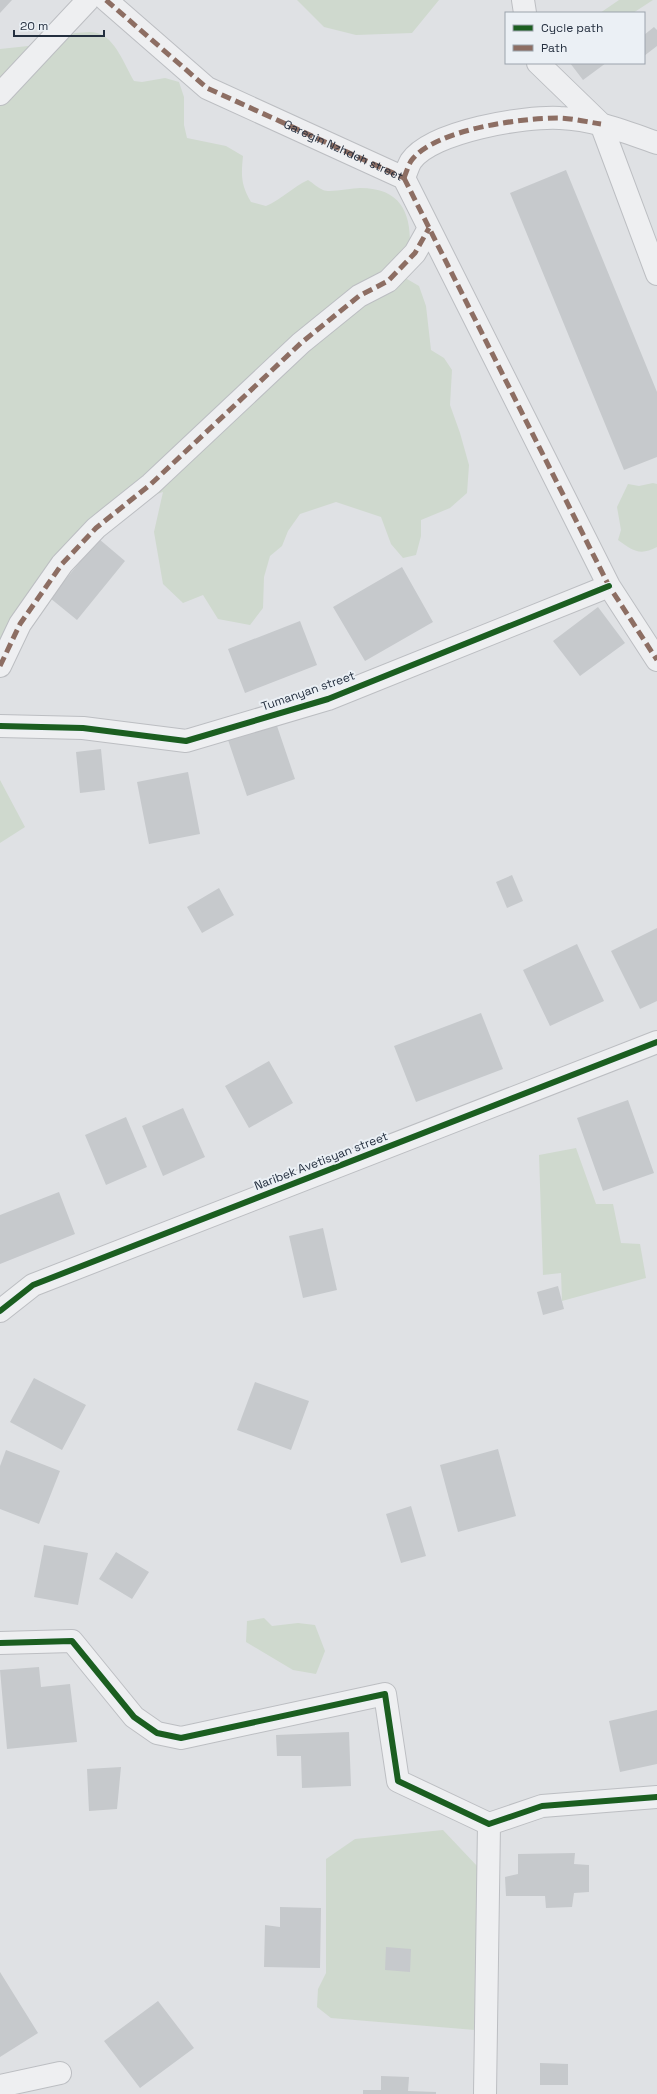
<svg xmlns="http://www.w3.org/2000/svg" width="657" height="2094" font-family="'Space Grotesk',sans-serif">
	<rect width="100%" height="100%" fill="#dfe1e4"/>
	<!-- green -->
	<path fill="#cfd9ce" d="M297,0H439L412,33L356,35L324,27Z
		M619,0H653L633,13H600Z
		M75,33C82,33 90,31 97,33C115,37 125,66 134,81L142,82L165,78L179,82L184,97V125L187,138L226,146L243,156C241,176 241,185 251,202L266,206C282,199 293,187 308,180C313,183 318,188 323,190C330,193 351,188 360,188C418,188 412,238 407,279L419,286L426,306L431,350L444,358L452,370L450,405L460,433L469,465L467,493L450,508L421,520V536L416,555L403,558L391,544L381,517L336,502L300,514L288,531L282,546L270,556L264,577L263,608L250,625L218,619L203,595L183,603L163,584L154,532L163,492L97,514L0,639V49L47,44Z
		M653,483L657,484V547C640,556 633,551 618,540L621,530L617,507L628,484L639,486Z
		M0,780L25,827L0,843Z
		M576,1148L596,1204H613L621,1243L640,1244L646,1278L562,1301L561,1273L543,1275L539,1155Z
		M264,1618L272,1626L298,1623L315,1625L325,1651L316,1674L293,1670L246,1642L247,1621Z
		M443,1830L478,1867L475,2030L331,2018L317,2007L318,1989L326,1973V1859L355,1839Z"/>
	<!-- building -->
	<path fill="#c6c9cc" d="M0,0H12L0,13Z
		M654,27L657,30V46L644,56V35Z
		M570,63H606L583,80Z
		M566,170L657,392V457L624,470L510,193Z
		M99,539L125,561L77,620L50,598Z
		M402,567L433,622L365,661L333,607Z
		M598,607L625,643L580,676L553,641Z
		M300,621L317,665L245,693L228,649Z
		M275,720L295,779L247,796L227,737Z
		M101,749L105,790L80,793L76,752Z
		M188,772L200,834L149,844L137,782Z
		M512,875L523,901L507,908L496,882Z
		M219,888L234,915L202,933L187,907Z
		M657,928V1001L640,1009L611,951Z
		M577,944L604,1001L550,1026L523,970Z
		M481,1013L503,1069L416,1102L394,1046Z
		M269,1061L293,1103L249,1128L225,1086Z
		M628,1100L654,1173L603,1191L577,1118Z
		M183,1108L205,1157L163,1176L142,1126Z
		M126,1117L147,1167L106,1185L85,1135Z
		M59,1192L75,1234L0,1264V1215Z
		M323,1228L337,1290L303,1298L289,1236Z
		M558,1286L564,1309L543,1315L537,1292Z
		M34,1378L86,1405L62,1450L10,1422Z
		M255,1382L309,1401L291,1450L237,1430Z
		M498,1449L516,1516L458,1532L440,1465Z
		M6,1450L60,1471L39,1524L0,1509V1466Z
		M411,1506L426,1556L401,1563L386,1514Z
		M44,1545L88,1553L78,1605L34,1597Z
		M116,1552L149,1572L132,1599L99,1579Z
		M39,1667L41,1687L70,1684L77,1742L7,1749L0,1670Z
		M657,1710V1764L620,1772L609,1721Z
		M349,1732L351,1786L302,1788L301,1756H277L276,1735Z
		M121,1767L117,1809L89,1811L87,1769Z
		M575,1853L574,1864L589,1865V1892L574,1893L572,1907L546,1908L545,1896H506L505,1877L518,1874V1854Z
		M280,1907L321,1908L320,1968L264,1967L265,1925L280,1927Z
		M386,1947L411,1949L410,1972L385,1970Z
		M0,1972L38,2033L0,2057Z
		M158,2001L194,2048L140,2088L104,2041Z
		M540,2063L568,2064V2085H540Z
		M381,2076L409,2077L408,2091L436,2092V2094H363V2090H381Z"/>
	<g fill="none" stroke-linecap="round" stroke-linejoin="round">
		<defs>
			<path id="minor" d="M106,0L207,88L404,178
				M523,0L525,13
				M538,63L601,124L657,274
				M0,94L88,0
				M404,178L609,586L657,660
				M404,178C406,173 408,166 411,161C432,131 525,116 560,118C593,119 626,132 657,143
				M0,666L20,624L62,564L96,528L151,484L301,343L359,296L388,281L415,253L429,228
				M0,726L83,728L186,741L328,699L609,586
				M0,1311L33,1285L657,1042
				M0,1643L72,1641L134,1717L157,1733L181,1738L385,1694L398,1781L489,1824L542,1806L657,1797
				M0,2086L60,2073
				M485,2094L489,1824"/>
		</defs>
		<!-- minor casing -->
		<use href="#minor" stroke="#bcbec2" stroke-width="24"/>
		<!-- minor -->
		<use href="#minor" stroke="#eeeff1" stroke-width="22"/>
		<!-- quiet -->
		<g stroke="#8d6e63" stroke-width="5" stroke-dasharray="10 5" stroke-linecap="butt">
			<path id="s1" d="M106,0L207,88L404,178"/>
			<path d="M404,178L609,586L657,660"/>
			<path d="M404,178C406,173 408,166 411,161C434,129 522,118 558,118C572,118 587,122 601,124"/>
			<path d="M0,666L20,624L62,564L96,528L151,484L301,343L359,296L388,281L415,253L429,228"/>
		</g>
		<defs>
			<path id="cycleway" d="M0,726L83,728L186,741L328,699L609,586
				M0,1311L33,1285L657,1042
				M0,1643L72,1641L134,1717L157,1733L181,1738L385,1694L398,1781L489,1824L542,1806L657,1797"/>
		</defs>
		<!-- cycleway casing -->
		<use href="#cycleway" stroke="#ebf0f5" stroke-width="8"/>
		<!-- cycleway -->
		<use href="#cycleway" stroke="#1b5e20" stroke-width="6"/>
	</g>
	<g text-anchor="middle" stroke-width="4" stroke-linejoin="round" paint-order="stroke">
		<!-- street labels -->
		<g font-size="12" fill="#242f3f" stroke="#ebf0f5">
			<text dy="4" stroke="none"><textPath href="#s1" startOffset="284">Garegin Nzhdeh street</textPath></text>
			<text transform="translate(308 691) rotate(-19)" y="4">Tumanyan street</text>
			<text transform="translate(321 1161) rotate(-21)" y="4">Naribek Avetisyan street</text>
		</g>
	</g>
	<!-- legend -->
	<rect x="505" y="12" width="140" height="52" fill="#ebf0f5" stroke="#9ba3ac"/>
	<rect x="513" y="25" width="20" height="6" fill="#1b5e20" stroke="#9ba3ac"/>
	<text x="541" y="32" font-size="12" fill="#242f3f">Cycle path</text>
	<rect x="513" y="45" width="20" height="6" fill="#8d6e63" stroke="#9ba3ac"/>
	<text x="541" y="52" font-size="12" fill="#242f3f">Path</text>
	<!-- scale -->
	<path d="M14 30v6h90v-6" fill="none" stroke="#242f3f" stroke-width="2"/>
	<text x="20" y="30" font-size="12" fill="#242f3f" stroke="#ebf0f5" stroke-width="3" paint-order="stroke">20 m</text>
</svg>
